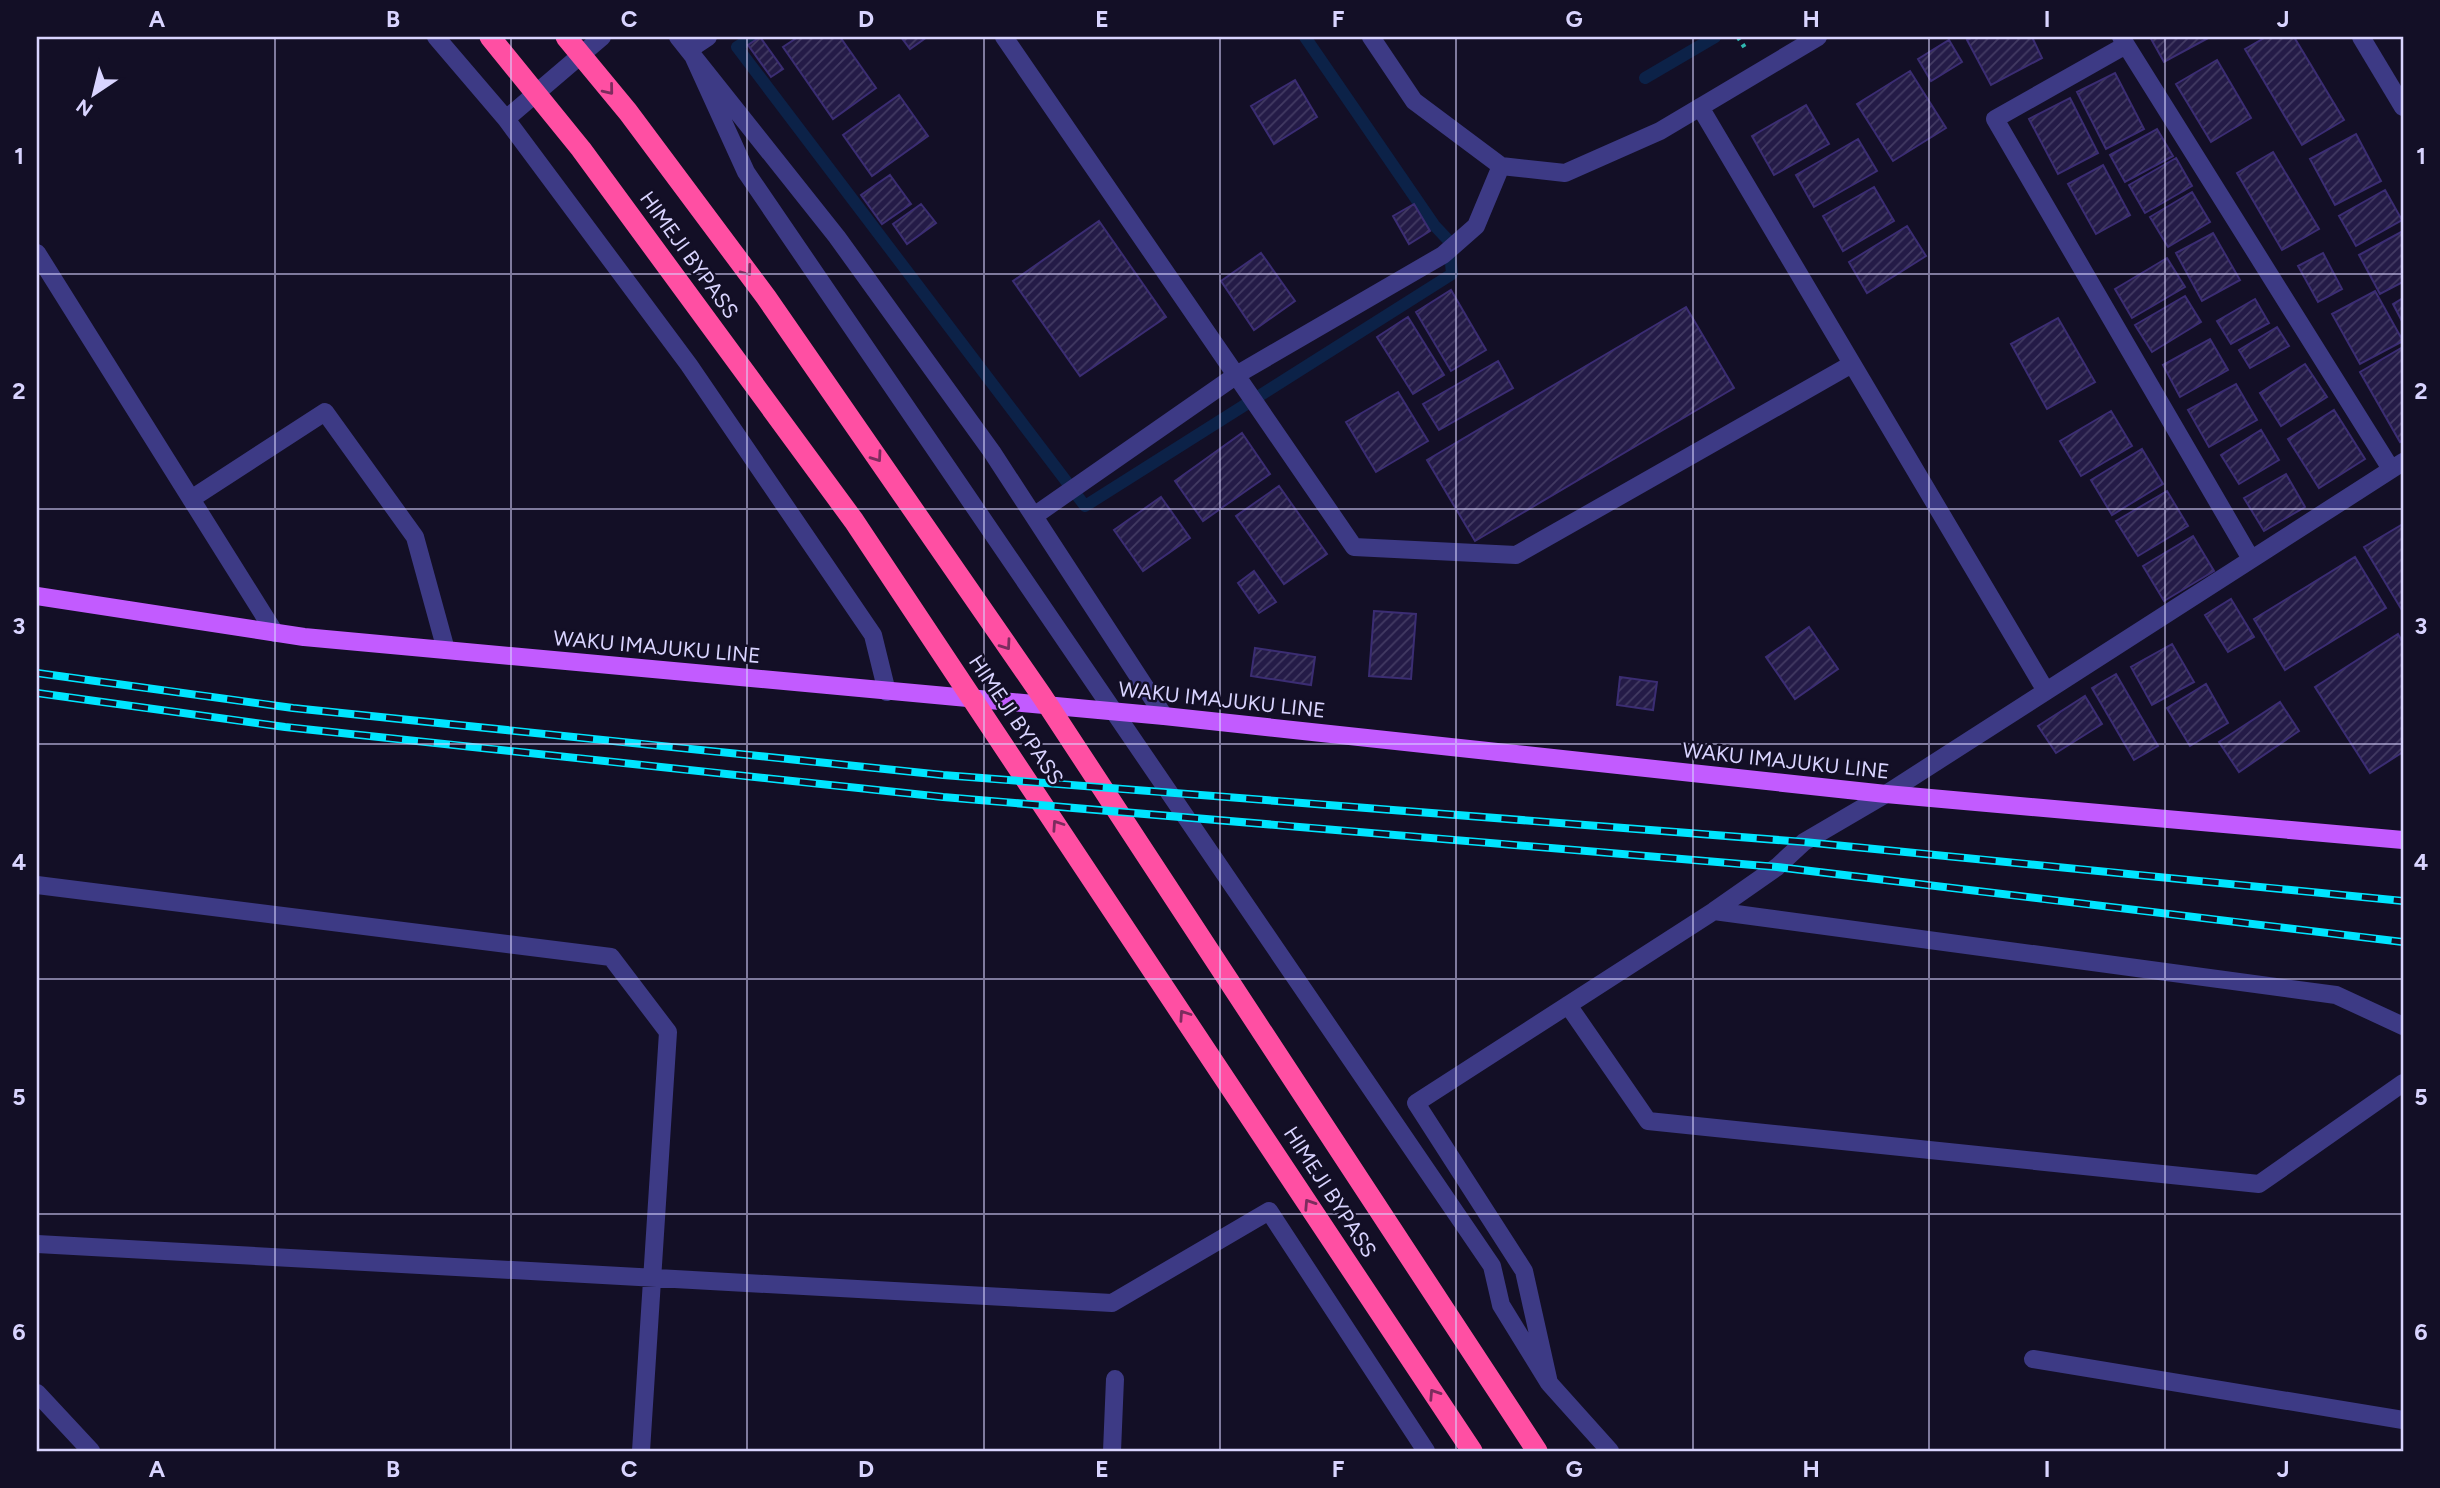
<svg xmlns="http://www.w3.org/2000/svg" width="2440" height="1488" font-family="Figtree,sans-serif">
	<defs>
		<pattern id="building-hatch" width="6" height="6" patternUnits="userSpaceOnUse" patternTransform="scale(1.75)"><rect width="6" height="6" fill="#241b47"/><path d="M-1 1l2-2M0 6l6-6M5 7l2-2" fill="none" stroke="#433b63"/></pattern>
	</defs>
	<rect width="100%" height="100%" fill="#130f26"/>
	<g fill="none" stroke-linecap="round" stroke-linejoin="round">
		<!-- stream -->
		<path stroke="#0c2248" stroke-width="12" d="M753,37L737,47L1085,506L1452,274L1449,241L1434,225L1305,37
			M1645,78L1715,37"/>
	</g>
	<!-- building -->
	<path fill="url(#building-hatch)" stroke="#3b2d73" stroke-width="2" d="M760,37L783,69L771,77L748,45Z
		M798,37H840L876,88L833,119L783,47Z
		M901,37H927L910,49Z
		M1973,37H2032L2042,58L1991,85L1967,40Z
		M2150,37H2210L2164,62Z
		M2266,37H2294L2344,120L2302,145L2245,49Z
		M1949,40L1962,62L1931,81L1918,59Z
		M2217,60L2251,118L2211,142L2176,84Z
		M1910,71L1946,128L1893,161L1857,104Z
		M2115,73L2144,129L2106,149L2077,92Z
		M1295,80L1317,117L1274,144L1251,106Z
		M899,95L928,136L872,176L843,135Z
		M2070,98L2098,153L2058,174L2029,119Z
		M1806,105L1829,144L1774,175L1752,136Z
		M2157,129L2173,156L2125,182L2110,155Z
		M2356,134L2381,181L2335,205L2310,159Z
		M1858,139L1877,171L1814,207L1796,175Z
		M2273,152L2319,229L2282,250L2237,173Z
		M2176,158L2192,186L2145,213L2129,185Z
		M2103,165L2130,215L2096,234L2068,184Z
		M890,175L911,204L882,224L861,195Z
		M1874,187L1894,221L1843,251L1823,216Z
		M2385,190L2402,220L2356,246L2339,216Z
		M2192,192L2210,222L2168,247L2150,217Z
		M921,204L936,223L907,244L893,224Z
		M1414,204L1430,231L1409,244L1393,216Z
		M1099,221L1166,317L1080,376L1013,281Z
		M1907,226L1926,256L1867,293L1849,262Z
		M2403,231V282L2380,294L2359,255Z
		M2213,233L2240,280L2202,301L2176,253Z
		M1261,253L1295,301L1254,330L1221,281Z
		M2323,253L2342,289L2318,302L2298,266Z
		M2167,258L2185,287L2132,318L2115,289Z
		M1451,290L1486,350L1451,371L1416,312Z
		M2375,291L2403,341L2360,364L2332,314Z
		M2185,296L2201,322L2152,352L2135,325Z
		M2403,298V323L2393,304Z
		M2255,299L2269,323L2231,344L2217,321Z
		M1686,307L1734,388L1475,541L1427,460Z
		M1408,317L1444,375L1413,394L1377,337Z
		M2058,318L2095,382L2047,409L2011,344Z
		M2277,327L2289,346L2250,368L2239,350Z
		M2210,339L2228,370L2180,397L2163,365Z
		M2403,347V440L2400,442L2360,372Z
		M1498,361L1513,388L1439,430L1423,404Z
		M2305,364L2327,397L2281,426L2260,393Z
		M2236,384L2257,420L2209,447L2188,410Z
		M1398,392L1428,441L1376,472L1346,422Z
		M2334,410L2365,459L2319,488L2288,439Z
		M2111,411L2132,446L2081,476L2060,441Z
		M2261,430L2279,460L2239,484L2221,455Z
		M1242,433L1270,474L1203,521L1175,481Z
		M2142,449L2163,484L2112,515L2091,480Z
		M2286,474L2305,507L2264,531L2244,498Z
		M1279,486L1327,554L1284,584L1236,516Z
		M2167,491L2188,526L2138,556L2116,521Z
		M1161,497L1190,538L1143,571L1114,530Z
		M2403,524V612L2364,547Z
		M2193,536L2214,571L2164,601L2143,566Z
		M2355,557L2386,608L2285,670L2254,619Z
		M1254,571L1276,602L1259,613L1238,583Z
		M2231,599L2254,637L2228,652L2205,615Z
		M1374,611L1416,614L1411,679L1369,676Z
		M1809,627L1838,669L1795,699L1766,657Z
		M2398,634L2403,643V752L2370,773L2315,687Z
		M2172,644L2194,682L2152,705L2131,667Z
		M1255,648L1315,657L1311,685L1251,676Z
		M2116,674L2158,746L2134,760L2092,688Z
		M1620,677L1657,682L1653,710L1617,705Z
		M2206,684L2228,723L2190,746L2167,708Z
		M2085,696L2102,724L2056,753L2038,726Z
		M2280,702L2299,731L2239,772L2219,742Z"/>
	<g fill="none" stroke-linecap="round" stroke-linejoin="round">
		<!-- path -->
		<path stroke="#2fb8b0" stroke-width="4.5" stroke-dasharray="3.5 5" stroke-linecap="butt" d="M1738,37L1745,48"/>
		<!-- minor -->
		<path stroke="#3d3a85" stroke-width="18" d="M436,37L506,119L689,365L873,635L887,692
			M678,37L837,237L992,452L1164,716
			M708,37L690,49L746,172L1492,1266L1501,1305L1549,1383
			M1004,37L1354,547L1516,555L1852,364
			M1371,37L1414,101L1501,166L1565,173L1660,131L1818,37
			M2121,37L2391,469
			M2361,37L2403,107
			M2126,45L1995,119L2251,559
			M1700,107L2046,691
			M506,119L602,37
			M37,253L275,633
			M191,499L325,412L415,537L446,650
			M1034,516L1238,374L1443,255L1476,226L1501,166
			M37,885L611,957L668,1032L641,1451
			M1714,911L2336,995L2403,1026
			M1568,1005L1648,1121L2259,1184L2403,1083
			M37,1244L1112,1303L1269,1211L1426,1451
			M2033,1359L2403,1420
			M37,1393L91,1451
			M1112,1451L1115,1379
			M1610,1451L1549,1383L1524,1271L1416,1103L1714,911L1777,867L1804,842L1886,794L2403,462"/>
		<!-- major -->
		<path stroke="#c25bff" stroke-width="18" d="M37,596L304,637L1164,716L1886,794L2403,840"/>
		<!-- highway -->
		<path stroke="#ff4fa3" stroke-width="21" d="M490,37L581,149L854,521L1472,1451
			M566,37L628,112L766,297L1042,696L1537,1451"/>
		<defs>
			<path id="rail" d="M37,673L293,708L943,775L1804,842L2403,901
				M37,693L285,727L943,797L1777,867L2403,942"/>
		</defs>
		<!-- rail casing -->
		<use href="#rail" stroke="#00e5ff" stroke-width="8"/>
		<!-- rail -->
		<use href="#rail" stroke="#130f26" stroke-width="5" stroke-dasharray="16" stroke-linecap="butt"/>
	</g>
	<!-- one-way arrows -->
	<defs><path id="oneway-chevron" d="M-2-3.5L2.5 0L-2 3.5" fill="none" stroke-width="1.6" stroke-linecap="round" stroke-linejoin="round" transform="scale(1.75)"/></defs>
	<g stroke="#7d2c5e">
		<use href="#oneway-chevron" transform="translate(609 90) rotate(51)"/>
		<use href="#oneway-chevron" transform="translate(747 271) rotate(53)"/>
		<use href="#oneway-chevron" transform="translate(877 457) rotate(55)"/>
		<use href="#oneway-chevron" transform="translate(1006 645) rotate(55)"/>
		<use href="#oneway-chevron" transform="translate(1057 825) rotate(-124)"/>
		<use href="#oneway-chevron" transform="translate(1184 1015) rotate(-124)"/>
		<use href="#oneway-chevron" transform="translate(1309 1204) rotate(-123)"/>
		<use href="#oneway-chevron" transform="translate(1434 1394) rotate(-123)"/>
	</g>
	<!-- grid -->
	<path fill="none" stroke="#d9d4ff" stroke-width="2" stroke-opacity="0.55" d="M275,37V1451M511,37V1451M747,37V1451M984,37V1451M1220,37V1451M1456,37V1451M1693,37V1451M1929,37V1451M2165,37V1451M37,274H2403M37,509H2403M37,744H2403M37,979H2403M37,1214H2403"/>
	<g text-anchor="middle" stroke-width="5" stroke-linejoin="round" paint-order="stroke">
		<!-- street labels -->
		<g font-size="21" fill="#d9d4ff" stroke="#130f26">
			<text transform="translate(689 255) rotate(54)" y="7">HIMEJI BYPASS</text>
			<text transform="translate(657 647) rotate(5)" y="7">WAKU IMAJUKU LINE</text>
			<text transform="translate(1222 700) rotate(6)" y="7">WAKU IMAJUKU LINE</text>
			<text transform="translate(1016 720) rotate(56)" y="7">HIMEJI BYPASS</text>
			<text transform="translate(1786 761) rotate(6)" y="7">WAKU IMAJUKU LINE</text>
			<text transform="translate(1330 1192) rotate(57)" y="7">HIMEJI BYPASS</text>
		</g>
	</g>
	<!-- border -->
	<rect width="2440" height="1488" fill="none" stroke="#130f26" stroke-width="77"/>
	<!-- north arrow -->
	<g transform="translate(94 94) rotate(215)" stroke="#130f26" stroke-width="5" paint-order="stroke">
	<path d="M0-5L12 26L0 18L-12 26Z" fill="#d9d4ff"/>
	<text y="-10" font-size="19" font-weight="bold" text-anchor="middle" fill="#d9d4ff">N</text>
	</g>
	<rect x="38" y="38" width="2364" height="1412" fill="none" stroke="#d9d4ff" stroke-width="2.5"/>
	<g font-size="23" text-anchor="middle" font-weight="bold" fill="#d9d4ff">
		<text x="157" y="27">A</text>
		<text x="393" y="27">B</text>
		<text x="629" y="27">C</text>
		<text x="866" y="27">D</text>
		<text x="1102" y="27">E</text>
		<text x="1338" y="27">F</text>
		<text x="1574" y="27">G</text>
		<text x="1811" y="27">H</text>
		<text x="2047" y="27">I</text>
		<text x="2283" y="27">J</text>
		<text x="19" y="164">1</text>
		<text x="2421" y="164">1</text>
		<text x="19" y="399">2</text>
		<text x="2421" y="399">2</text>
		<text x="19" y="634">3</text>
		<text x="2421" y="634">3</text>
		<text x="19" y="870">4</text>
		<text x="2421" y="870">4</text>
		<text x="19" y="1105">5</text>
		<text x="2421" y="1105">5</text>
		<text x="19" y="1340">6</text>
		<text x="2421" y="1340">6</text>
		<text x="157" y="1477">A</text>
		<text x="393" y="1477">B</text>
		<text x="629" y="1477">C</text>
		<text x="866" y="1477">D</text>
		<text x="1102" y="1477">E</text>
		<text x="1338" y="1477">F</text>
		<text x="1574" y="1477">G</text>
		<text x="1811" y="1477">H</text>
		<text x="2047" y="1477">I</text>
		<text x="2283" y="1477">J</text>
	</g>
</svg>
